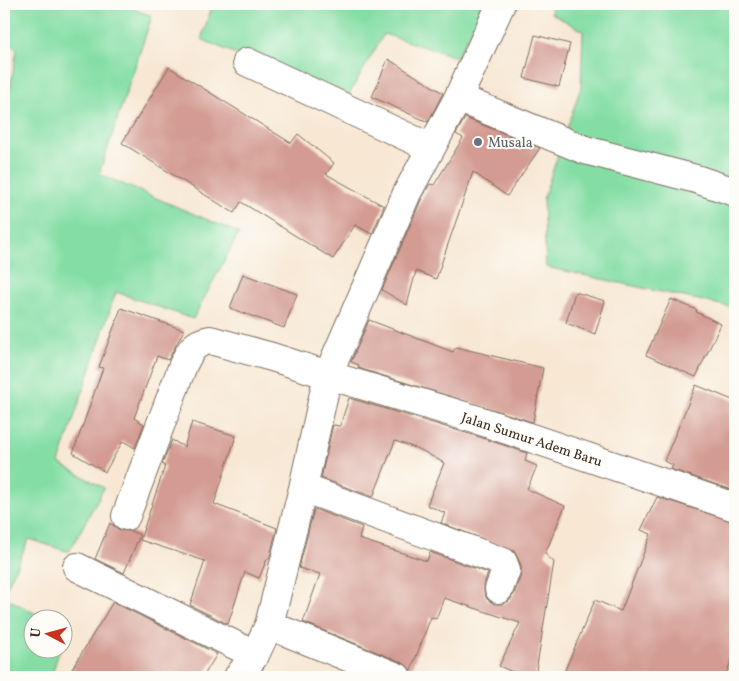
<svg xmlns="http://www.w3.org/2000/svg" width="739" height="681" font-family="Vollkorn,serif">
	<rect width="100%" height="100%" fill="#fdfcf7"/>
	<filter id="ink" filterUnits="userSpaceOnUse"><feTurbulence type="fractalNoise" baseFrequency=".02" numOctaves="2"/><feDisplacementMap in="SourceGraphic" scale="10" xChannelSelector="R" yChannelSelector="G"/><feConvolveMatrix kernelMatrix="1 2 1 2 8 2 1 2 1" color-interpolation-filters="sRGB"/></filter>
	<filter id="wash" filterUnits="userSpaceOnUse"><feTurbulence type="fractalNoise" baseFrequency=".0096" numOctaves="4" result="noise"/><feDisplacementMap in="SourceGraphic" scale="20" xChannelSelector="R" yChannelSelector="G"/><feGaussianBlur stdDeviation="1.12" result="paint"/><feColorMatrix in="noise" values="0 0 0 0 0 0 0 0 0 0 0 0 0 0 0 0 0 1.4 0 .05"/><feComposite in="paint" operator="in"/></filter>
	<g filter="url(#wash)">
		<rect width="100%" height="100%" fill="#f7e7d3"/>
		<!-- green -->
		<path fill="#84dea4" stroke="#608461" d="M4,4H120L152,16L99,174L239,233L193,319L116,292L59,463L104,488L69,552L29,539L4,593V122L17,49L4,42Z
			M213,4H481L477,20L456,57L384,34L345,101L201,39Z
			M552,4H735V308L546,267L543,199L581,87L583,31L551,13Z
			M4,597L44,618H32V648L60,649L51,677H4Z"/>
		<g id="blocks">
			<!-- building -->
			<path fill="#d39b92" d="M535,35L570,44L559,87L524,78Z
				M388,59L443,93L428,122L372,97Z
				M169,67L291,143L298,134L334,163L326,174L384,206L372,234L355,225L333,259L241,202L234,213L122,143Z
				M465,118L540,148L507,196L473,172L436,279L416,271L407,305L382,290L421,200L430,184L434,185L463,138L456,134Z
				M243,274L297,294L284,328L230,308Z
				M575,292L605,301L595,334L566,323Z
				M671,299L697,310L696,312L721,324L696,377L646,355Z
				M121,308L184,330L168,360L157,356L134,418L144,424L135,448L123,441L105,472L73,453L103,368L99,367Z
				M369,320L453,352L456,347L543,368L533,422L358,368L359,365L351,362Z
				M696,385L735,401V491L671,469L673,465L664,461Z
				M349,398L476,436L527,453L525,461L537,466L527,489L565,506L545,554L554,562L535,677H524L499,666L520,623L444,598L436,619L431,617L411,670L403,663L303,622L320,574L299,568L314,509L362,527L359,539L427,561L430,552L488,573L484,584V592L487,599L494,604H502L509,601L514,594L521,575V565L514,551L441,523L445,513L427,505L444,463L421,450L395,441L373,497L321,478L333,425L340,426Z
				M192,422L236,436L214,504L277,528L269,559H267L259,578L245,572L228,624L190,605L205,561L140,540L165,466L162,464L172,440L184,447Z
				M657,497L735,522V651L725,677H562L595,600L621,611L651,534L641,530Z
				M110,523L120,530L130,531L140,535L124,573L95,559Z
				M113,602L217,654L203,677H67Z"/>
		</g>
	</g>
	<g filter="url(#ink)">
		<use href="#blocks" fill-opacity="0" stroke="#7d6c5d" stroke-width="1"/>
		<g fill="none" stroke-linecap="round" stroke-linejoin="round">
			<defs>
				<path id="street" d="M247,62L431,148
					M458,98L585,150L696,179L735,192
					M303,488L503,562L506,570L499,589
					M126,516L183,365C190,351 193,343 210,340L272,357L328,375L481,421L735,507
					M77,567L255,655
					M269,625L397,677
					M238,677L255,655L269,625L303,488L328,375L407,193L458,98L501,4"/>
			</defs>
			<!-- street casing -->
			<use href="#street" stroke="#7d6c5d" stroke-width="30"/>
			<!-- street -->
			<use href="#street" stroke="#fff" stroke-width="28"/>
		</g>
	</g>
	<!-- markers -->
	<circle fill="#6b7280" stroke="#fdfcf7" stroke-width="2" cx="478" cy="142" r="5"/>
	<g text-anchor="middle" stroke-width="4" stroke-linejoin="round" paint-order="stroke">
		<!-- worship labels -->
		<g font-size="14" fill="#5b616d" stroke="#fdfcf7" text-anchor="start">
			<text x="488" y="147">Musala</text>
		</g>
		<!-- street labels -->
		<g font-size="14" fill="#3b2a1e" stroke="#fdfcf7">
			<text transform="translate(532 439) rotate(18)" y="5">Jalan Sumur Adem Baru</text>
		</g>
	</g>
	<!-- margin -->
	<rect width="739" height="681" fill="none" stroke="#fdfcf7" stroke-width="20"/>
	<!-- north arrow -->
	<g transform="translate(48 634) rotate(276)"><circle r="24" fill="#fdfcf7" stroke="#afa8a0"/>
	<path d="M0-4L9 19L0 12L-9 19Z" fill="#c8321e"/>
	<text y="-8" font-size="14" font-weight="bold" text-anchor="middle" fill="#3b2a1e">U</text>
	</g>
</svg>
